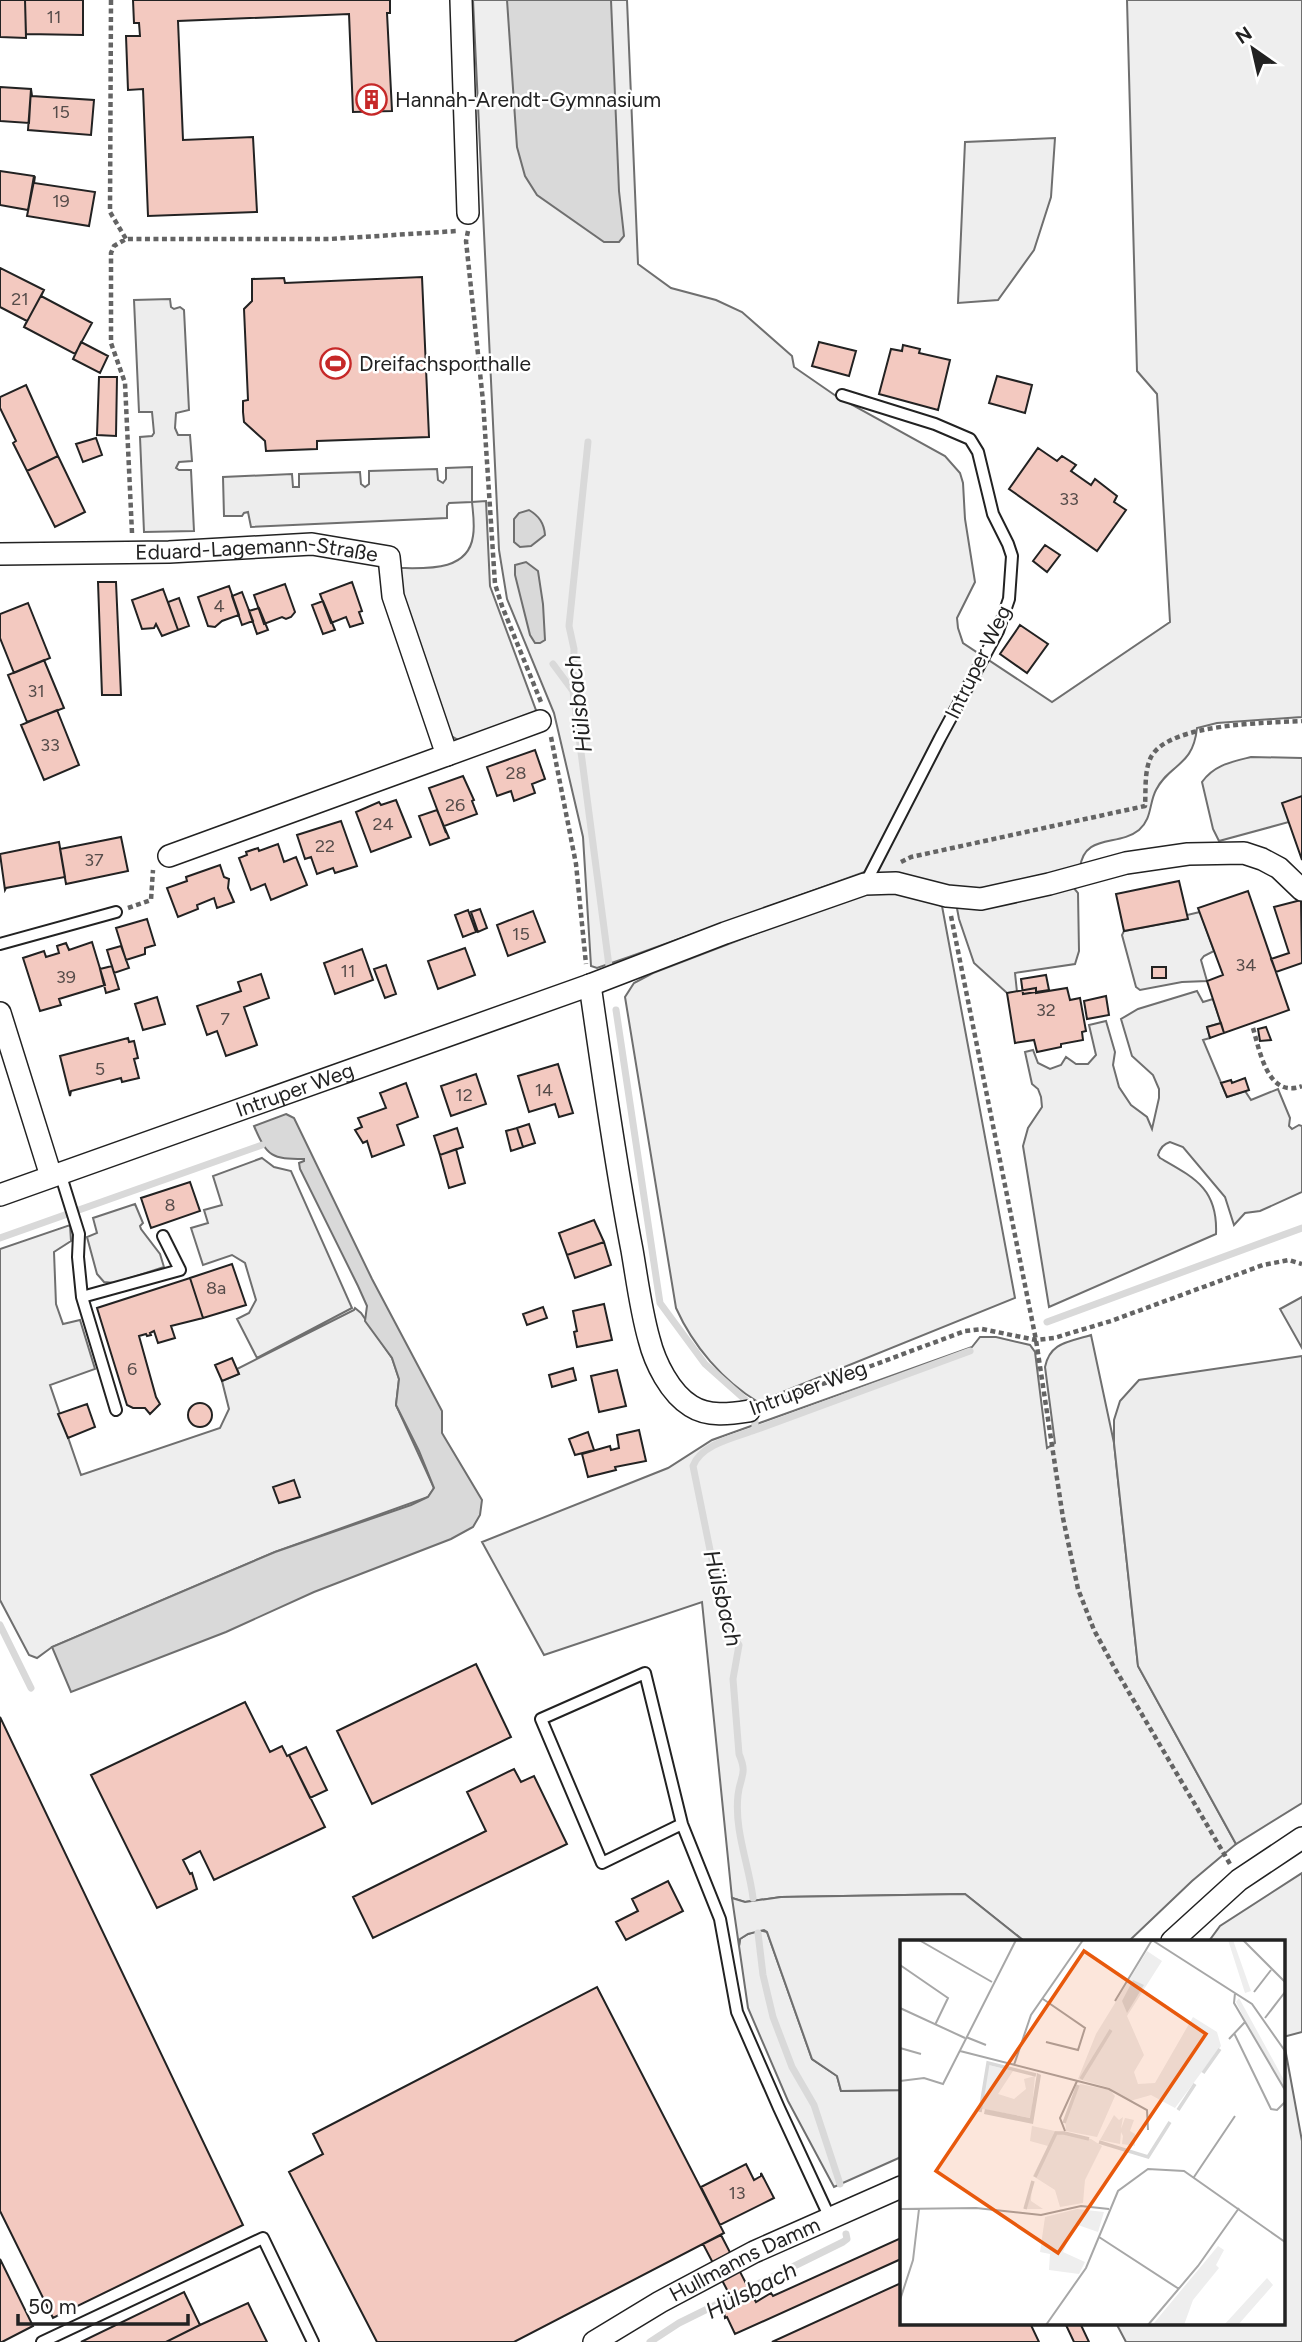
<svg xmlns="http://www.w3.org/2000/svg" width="1302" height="2342" font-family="Figtree,sans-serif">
	<rect width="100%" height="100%" fill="#fff"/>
	<!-- green -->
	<path fill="#eee" stroke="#6f6f6f" stroke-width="2" d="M473,0H627L638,264L671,288L716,300L742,312L792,356L794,367L836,396L945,456L960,473L963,483L965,519L975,582L957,618L958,628L963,643L1052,702L1170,622L1157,394L1137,371L1127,0H1302V717L1217,723L1197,728C1193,767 1170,763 1156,790C1149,803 1152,819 1139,830C1118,847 1084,833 1080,868L977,890L886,877L867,871L629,957L597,968L591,966L583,837L554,713L507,599L499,550Z
		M1055,138L1051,197L1034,250L998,300L958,303L965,142Z
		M486,501L490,586L537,713L460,741L448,734L399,595L397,568C423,568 468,573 473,536C475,525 473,513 472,502Z
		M1251,757L1302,758V796L1289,822L1219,841L1213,829L1202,782C1214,765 1231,762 1251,757Z
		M1073,887L1078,893L1079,951L1075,964L1015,973L1017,992L1007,993L974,963L959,919L956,903Z
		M875,891H899L942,906L1015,1298L758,1402C723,1381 693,1346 676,1308L625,997L634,983L653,973L812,912Z
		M1200,912L1214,951L1204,956L1201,960L1207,981L1182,982L1140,990L1136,987L1122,935L1124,931L1187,919V915Z
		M1197,991L1203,1002L1213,999L1221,1023L1207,1027L1210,1038L1203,1040L1227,1097L1245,1091L1251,1100L1278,1089L1290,1118L1289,1126L1292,1129L1299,1125L1302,1126V1192L1260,1211L1245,1213L1234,1225L1225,1197L1183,1147L1170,1142C1163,1144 1160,1148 1158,1155L1160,1158C1195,1178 1218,1189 1216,1234L1049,1307L1023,1146L1028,1128L1042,1107L1041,1097L1038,1089L1032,1084L1025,1052L1033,1050L1038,1063L1050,1069L1061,1065L1066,1057L1076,1064H1088L1096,1055L1089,1025L1106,1021L1115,1052L1113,1065L1119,1087L1131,1105L1147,1117L1152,1129L1159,1098V1089L1153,1075L1132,1056L1121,1019L1138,1009Z
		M262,1158L274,1167L291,1171L352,1308L257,1358L237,1319L249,1313L256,1300L245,1263L232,1255L203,1265L191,1228L208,1223L204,1210L222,1205L213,1176Z
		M135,1204L143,1223L140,1226L141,1229L160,1254L164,1267L115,1283L104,1282L97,1274L87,1237L97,1233L93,1218Z
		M70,1225L71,1241L54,1252L56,1304L63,1324L80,1320L95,1369L50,1385L81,1475L220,1428L229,1409L222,1381L239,1374L237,1369L354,1310L355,1308L361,1313L392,1358L399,1379L396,1405L434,1488L428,1497L275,1552L52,1647L37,1658L29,1655L0,1600V1249Z
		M1091,1335L1114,1443L1138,1666L1236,1844L1192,1881L1129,1941H1024L965,1894L781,1897L745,1902L732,1898L702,1602L544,1655L482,1542L668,1468L712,1440L972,1347L980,1337H996L1030,1345L1035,1352L1047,1448L1055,1443L1045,1367C1050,1342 1069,1342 1091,1335Z
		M1302,1873V2032L1283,2037L1302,2141V2342H1126L1116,2323H1283V1941H1209L1220,1926Z
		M759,1930L767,1932L812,2059L837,2076L841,2091L901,2090V2157L834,2187L788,2101L748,2008L739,1946L740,1939L748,1934Z"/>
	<!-- parking -->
	<path fill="#ededed" stroke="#6f6f6f" stroke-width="2" d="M170,299L171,307L174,309L180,307L184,310L189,410L176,413L175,428L178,435H190L192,461L179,462L176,468L179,470H191L194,531L144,532L140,437L152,436L154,433L152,412H139L134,300Z
		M472,467V502L449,503L447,506V518L251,527L248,512L244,513L242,516H224L223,477L292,474L293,487H299V474L360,472L361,484L365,487L369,484V471L437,469L438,480L443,483L446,479V468Z
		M1302,1297V1348L1280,1309Z
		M1302,1356V1803L1236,1844L1138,1666L1114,1443V1420L1120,1401L1139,1380Z
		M965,1894L1024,1941H901V2090L841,2091L837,2076L812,2059L767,1932L764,1930L748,1934L740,1939L739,1946L732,1898L745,1902L781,1897Z"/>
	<!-- water -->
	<path fill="#d9d9d9" stroke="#6f6f6f" stroke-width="2" d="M507,0H611L619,191L624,236L619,242H604L537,195L525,176L517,147Z
		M529,510C539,516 544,523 545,535L531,546L520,547L514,542V519L519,513Z
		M526,562L538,571L543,604L545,640L540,643H535L530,635L515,575V565Z
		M286,1114L294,1118L372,1279L442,1411V1433L482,1500L480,1515L473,1527L451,1539L314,1592L226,1632L71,1692L52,1647L275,1552L411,1505L428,1497L434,1488L419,1451L396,1405L399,1379L392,1358L365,1321L367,1306L358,1286L300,1169L299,1163L304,1161V1159C272,1159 267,1157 254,1126Z"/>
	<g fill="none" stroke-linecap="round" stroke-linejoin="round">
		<!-- stream -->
		<path stroke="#d9d9d9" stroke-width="7" d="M588,442L569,626L574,649L573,691L609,966
			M553,664L573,691
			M616,1010L660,1303L705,1364L750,1404
			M0,1238L262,1145
			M1047,1322L1302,1228
			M755,1430L970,1351
			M0,1625L31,1688
			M753,1898C749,1865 734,1830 738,1795C740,1776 748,1775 739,1754L733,1679L739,1645L728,1631L725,1624L693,1466C701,1444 736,1437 755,1430V1419
			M758,1933L763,1975L773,2017L792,2067L814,2105L840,2184
			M650,2342L679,2323L843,2242L847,2239L846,2234"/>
	</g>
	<!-- building -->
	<path fill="#f3c9c0" stroke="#222" stroke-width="2" d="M0,0H25L26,38L0,37Z
		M25,0H83V35L26,34Z
		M133,0H390V13H387L392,111L353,112L349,14L178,21L183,140L253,137L257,212L148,216L143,89L128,90L126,36H140L139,23H134Z
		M0,87L31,89L29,123L0,121Z
		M31,89L32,96L94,100L91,135L28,130Z
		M0,171L34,176L28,210L0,205Z
		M35,176L34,183L95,192L89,226L27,216Z
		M0,268L44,290L24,327L27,321L0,307Z
		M422,277L429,437L317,441V449L266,451L265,441L244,422L243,412V401L248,400L244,309L252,301V279L284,278L285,283Z
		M44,290L41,296L92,323L75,354L24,327Z
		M81,342L108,356L100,373L73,359Z
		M819,342L856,351L849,376L812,366Z
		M903,345L920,349L919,353L950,360L938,410L879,394L891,349L902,351Z
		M997,376L1032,385L1025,413L989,403Z
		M99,377H117L116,436L97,435Z
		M26,385L58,456L27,471L13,443L16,441L0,408V397Z
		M96,438L102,455L83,462L76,444Z
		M1038,448L1057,461L1062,456L1076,465L1071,471L1091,485L1095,479L1117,496L1114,502L1126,510L1097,551L1009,489Z
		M58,456L85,512L55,527L27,471Z
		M1045,545L1060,555L1047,572L1033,561Z
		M98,582H116L121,695H102Z
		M352,582L362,611L359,612L363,623L350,627L346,617L331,623L320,594Z
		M285,584L295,612L291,617L286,619L282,617L264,624L254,595Z
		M229,586L239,615L222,621L215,627L208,626L198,597Z
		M163,589L178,630L162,636L156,624L154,628L142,629L132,600Z
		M242,592L253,621L242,625L232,596Z
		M179,598L189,626L178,630L168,602Z
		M323,601L335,630L323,634L312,605Z
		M28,603L50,658L14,673L0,638V614Z
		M259,608L268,630L257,634L249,611Z
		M1020,625L1048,644L1027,673L1000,654Z
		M44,660L64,708L27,722L8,675Z
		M57,710L79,765L44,780L21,725Z
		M535,750L545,779L532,784L535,793L514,801L511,791L497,796L487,767Z
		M463,776L474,800L472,801L477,814L444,826L446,833L429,788Z
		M1302,796V860L1282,803Z
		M396,800L411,837L371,852L356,812L379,802L381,805Z
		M437,810L449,838L430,845L419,816Z
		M341,821L357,866L335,873L333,868L317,874L311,857L305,859L297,835Z
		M121,837L128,871L66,884L60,849Z
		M59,842L65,877L6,888L5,890L0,854Z
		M278,844L284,862L296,857L307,885L271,900L265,884L251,890L239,858L247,855L246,852L258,848L259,851Z
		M220,865L224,877L229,879L228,888L234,902L217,908L214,898L197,905L198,909L178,917L167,888L187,881L186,877Z
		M1179,881L1188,919L1124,931L1116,894Z
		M1248,891L1289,1010L1224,1033L1207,981L1223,975L1198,908Z
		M1301,900L1302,963L1276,972L1271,959L1289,953L1274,907Z
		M480,909L487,928L478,932L471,912Z
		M468,910L476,932L463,937L455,915Z
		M533,911L545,942L508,956L497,925Z
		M147,919L155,945L145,948V954L126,960L116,928Z
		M92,942L105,985L59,999L61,1005L40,1011L23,958L44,951L46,957L59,953L57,946L66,943L69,950Z
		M121,946L129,968L114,973L107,950Z
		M465,948L475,975L438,989L428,961Z
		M362,949L373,980L335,994L324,963Z
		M386,965L396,994L385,998L374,969Z
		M112,966L119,989L106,993L100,969Z
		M1152,967H1166V978H1152Z
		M261,974L269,998L244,1007L257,1045L226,1056L217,1031L207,1035L197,1006L241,991L238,982Z
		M1046,975L1049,990L1023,994L1021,979Z
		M1036,988V993L1067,988L1070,1000L1080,998L1086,1031L1082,1032L1083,1040L1061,1044V1047L1037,1052L1034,1040L1015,1043L1007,993Z
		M1106,996L1109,1015L1087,1019L1084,1001Z
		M157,997L165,1024L143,1030L135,1004Z
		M1221,1023L1224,1033L1210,1038L1207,1027Z
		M1266,1027L1271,1040L1260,1041L1258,1029Z
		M128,1038L129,1042L134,1041L138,1058L134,1059L139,1078L122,1082L121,1078L71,1091L70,1096L60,1056Z
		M558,1064L573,1113L559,1117L555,1104L529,1112L518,1076Z
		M476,1074L486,1104L451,1116L441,1086Z
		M1245,1078L1249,1090L1227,1097L1221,1083L1231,1080L1232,1083Z
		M406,1083L418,1117L397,1125L404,1145L372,1157L367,1141L363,1143L355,1130L362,1127L358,1118L386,1108L380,1093Z
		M529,1124L535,1143L523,1147L517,1128Z
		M457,1128L463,1147L440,1155L434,1136Z
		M517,1128L523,1147L511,1151L506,1131Z
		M456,1149L465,1183L449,1188L440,1155Z
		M190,1182L200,1211L151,1228L141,1198Z
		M594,1220L604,1242L567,1255L559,1233Z
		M604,1242L611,1265L575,1278L567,1255Z
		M232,1264L246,1305L203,1318L190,1278Z
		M190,1278L203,1318L171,1326L175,1338L158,1343L154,1331L150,1333L151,1335L147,1336L146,1334L139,1336L156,1397L160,1404L150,1414L145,1408H133L127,1405L97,1308Z
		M604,1304L612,1340L577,1347L574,1332L577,1331L573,1311Z
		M543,1307L547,1318L527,1325L523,1314Z
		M232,1358L239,1374L222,1381L215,1365Z
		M573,1368L576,1380L552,1387L549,1375Z
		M617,1370L626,1406L599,1412L591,1376Z
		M188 1415a12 12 0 1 1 24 0a12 12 0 1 1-24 0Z
		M87,1404L95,1427L68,1438L58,1414Z
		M639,1430L646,1461L615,1467L616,1470L588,1477L582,1454L610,1446L611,1450L619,1448L617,1435Z
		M588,1432L594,1450L575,1455L569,1439Z
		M294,1480L300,1497L279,1503L273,1487Z
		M476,1664L511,1737L372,1804L337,1731Z
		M245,1702L270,1752L282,1746L287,1756L289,1755L325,1827L214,1880L200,1851L183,1860L190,1874L192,1873L197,1889L157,1908L91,1775Z
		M0,1717L243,2225L53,2318L0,2211Z
		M306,1747L327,1790L310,1798L289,1755Z
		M514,1769L521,1782L534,1776L567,1844L373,1938L353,1897L486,1831L467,1792Z
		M668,1881L683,1911L626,1940L616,1922L638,1911L632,1899Z
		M597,1987L724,2233L514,2342H377L289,2172L323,2154L313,2134Z
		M746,2164L754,2180L761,2176V2173L774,2198L720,2225L701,2187Z
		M721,2235L752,2295L735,2305L703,2244Z
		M901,2238V2259L735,2334L727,2317L725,2318L724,2310L752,2295L756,2302L771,2293L773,2296Z
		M0,2259L33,2326L2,2342H0Z
		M901,2283V2323H1030L1039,2342H772Z
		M184,2292L200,2325L166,2342H81Z
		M248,2303L267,2342H166L200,2325Z
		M1065,2323H1080L1089,2342H1074Z"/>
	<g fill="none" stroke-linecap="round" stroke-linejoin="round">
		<defs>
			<path id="service" d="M842,395L935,424L970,439L978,452L993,514L1008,544L1012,556L1009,599L998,631L940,738L865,884
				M0,944L116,912
				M60,1173L79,1234L78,1257L82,1297L180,1270L163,1236
				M82,1297L116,1410
				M682,1824L602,1863L541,1719L645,1673L682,1824L720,1919L737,2012L779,2108L830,2218
				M42,2342L263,2238L313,2342"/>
			<g id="minor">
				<path d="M461,0L468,213"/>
				<path id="s1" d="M0,554L169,552L312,544L389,557L393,596L447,755L169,856"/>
				<path d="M447,755L540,721"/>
				<path d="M590,985C603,1074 615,1162 632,1250C637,1279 641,1311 649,1339C655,1363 670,1393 691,1406C708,1417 730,1414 749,1411"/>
				<path d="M0,1013L51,1176"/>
				<path id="s2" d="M0,1195L590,985L725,933L865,884L896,883L947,896L981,899L1049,884L1126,863L1188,854L1244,853L1262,859L1279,868L1302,890"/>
				<path d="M1172,1941L1239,1880L1302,1838"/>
				<path id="s3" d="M594,2342L660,2302L754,2252L901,2187"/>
			</g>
		</defs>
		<!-- service casing -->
		<use href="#service" stroke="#222" stroke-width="14"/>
		<!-- minor casing -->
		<use href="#minor" stroke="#222" stroke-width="24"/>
		<!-- path -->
		<path stroke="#646464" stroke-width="4.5" stroke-dasharray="5 3.5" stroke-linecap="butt" d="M111,0L110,212L126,239
			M468,231L466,241L483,401L495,584L502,606L541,702
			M132,533L125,383L111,343V253L114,246L126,239H330L457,231
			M551,737L576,864L586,964
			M901,862L911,857L1145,806C1146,791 1144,771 1151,757C1169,723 1267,723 1302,721
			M128,908L151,900L153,870
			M951,916L1036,1340L1063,1518L1078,1589L1094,1630L1114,1667L1230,1864
			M1253,1028C1260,1052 1268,1099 1302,1086
			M766,1405L965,1331L982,1329L1036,1340L1054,1338L1111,1321L1263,1265L1289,1260L1302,1264"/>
		<!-- service -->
		<use href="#service" stroke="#fff" stroke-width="10"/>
		<!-- minor -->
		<use href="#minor" stroke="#fff" stroke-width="21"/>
	</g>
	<!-- icons -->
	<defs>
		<symbol id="building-ring" viewBox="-11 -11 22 22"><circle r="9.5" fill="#fff" stroke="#c62828" stroke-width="1.5"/><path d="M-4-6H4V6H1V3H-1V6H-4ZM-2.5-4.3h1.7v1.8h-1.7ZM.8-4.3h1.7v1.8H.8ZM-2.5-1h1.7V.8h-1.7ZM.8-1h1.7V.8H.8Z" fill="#c62828"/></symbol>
		<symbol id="stadium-ring" viewBox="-11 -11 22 22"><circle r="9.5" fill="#fff" stroke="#c62828" stroke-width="1.5"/><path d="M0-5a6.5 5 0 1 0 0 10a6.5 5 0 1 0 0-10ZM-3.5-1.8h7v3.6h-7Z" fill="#c62828"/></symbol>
	</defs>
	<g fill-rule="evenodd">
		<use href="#building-ring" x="354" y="82" width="35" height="35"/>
		<use href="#stadium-ring" x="318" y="346" width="35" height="35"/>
	</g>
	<g text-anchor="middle" stroke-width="5" stroke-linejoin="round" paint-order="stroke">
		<!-- number labels -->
		<g font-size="18" fill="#564c4a">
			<text x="54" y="23">11</text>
			<text x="61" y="118">15</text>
			<text x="61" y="207">19</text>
			<text x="20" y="305">21</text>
			<text x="1069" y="505">33</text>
			<text x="219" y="612">4</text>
			<text x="36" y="697">31</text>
			<text x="50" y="751">33</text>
			<text x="516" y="779">28</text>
			<text x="455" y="811">26</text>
			<text x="383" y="830">24</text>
			<text x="325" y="852">22</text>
			<text x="94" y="866">37</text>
			<text x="521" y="940">15</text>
			<text x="1246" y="971">34</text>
			<text x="348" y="977">11</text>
			<text x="66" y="983">39</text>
			<text x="1046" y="1016">32</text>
			<text x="225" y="1025">7</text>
			<text x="100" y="1075">5</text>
			<text x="544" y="1096">14</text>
			<text x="464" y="1101">12</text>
			<text x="170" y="1211">8</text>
			<text x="216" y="1294">8a</text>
			<text x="132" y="1375">6</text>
			<text x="737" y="2199">13</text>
		</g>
		<!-- poi labels -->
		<g font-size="21" fill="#222" stroke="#fff" text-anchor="start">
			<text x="395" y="107">Hannah-Arendt-Gymnasium</text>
			<text x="359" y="371">Dreifachsporthalle</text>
		</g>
		<!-- street labels -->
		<g font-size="21" fill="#222" stroke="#fff">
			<text dy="7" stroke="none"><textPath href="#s1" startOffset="257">Eduard-Lagemann-Straße</textPath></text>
			<text transform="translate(978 662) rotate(-64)" y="7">Intruper Weg</text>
			<text dy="7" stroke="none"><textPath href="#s2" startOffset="313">Intruper Weg</textPath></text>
			<text transform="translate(808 1388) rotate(-20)" y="7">Intruper Weg</text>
			<text dy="7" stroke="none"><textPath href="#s3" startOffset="172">Hullmanns Damm</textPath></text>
		</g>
		<!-- water labels -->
		<g font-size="23" font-style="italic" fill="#222" stroke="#fff">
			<text transform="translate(578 704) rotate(-97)" y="8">Hülsbach</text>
			<text transform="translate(723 1598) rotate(76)" y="8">Hülsbach</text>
			<text transform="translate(751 2290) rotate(-27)" y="8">Hülsbach</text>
		</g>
	</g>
	<!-- overview -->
	<g transform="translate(900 1940)">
		<rect width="385" height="385" fill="#fff"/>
		<path d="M328,0H333L351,51L345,53ZM247,11L262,21L227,76L244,115L234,132L238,144L255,143L293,77L317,92L321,106L275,168L251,155L230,161L210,148L178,139L196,94ZM339,58L385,142V148L353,96L336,62ZM88,125L113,131L98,154L114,159L126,149L124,139L135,136L131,178L82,169ZM180,144L210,150L215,156L197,197L166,191L165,177ZM214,175L219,180L223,177L221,189L225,178L234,180L230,191L235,194V206L222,204L223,196L221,192L220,204L200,200ZM132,186L191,199L202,206L185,240L183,263L160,267L155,250L133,236L148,206L130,201ZM132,240L131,261L143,269H156H124ZM177,269L204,272L198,292L175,284L163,312L185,322L179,334L149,330L150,314L140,312L145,277ZM318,306L324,310L316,325L319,328L293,360L284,385L254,383ZM367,338L373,345L338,385H324Z" fill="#eee"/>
		<path d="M233,40L244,45L227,73L222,61ZM137,133L141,135L133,184L84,174L85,169L130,178Z" fill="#d9d9d9"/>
		<path fill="none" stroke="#d9d9d9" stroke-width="3.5" d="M303,133L320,109M181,139L211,90M278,170L295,144M80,172L88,123L136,135M164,183L178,145M164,193L189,199M199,202L248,217L270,182M135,237L156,193H165M125,269L133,241"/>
		<path fill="none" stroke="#a7a7a7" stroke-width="2" d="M19,0L92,42M252,0L352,64L385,111M343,0L385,42M0,25L48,58L35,85M354,52L371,30M335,53L334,63L385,150M143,59L185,88L178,110L146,102M215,61L252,0M0,68L65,98M365,78L385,52M334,93L371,169L377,170L385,162M66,97L86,105M329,99L345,82M0,108L21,114M60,111L209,149L247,170L248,190M114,125L131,75L183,0M0,141L24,138L43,144L116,0M165,191L160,178L177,141M294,237L335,176M0,269L76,268L141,275L181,266L209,269M199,297L279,349M0,360L13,320L19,269M146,385L186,328L218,251L248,229L284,231L385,302M248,385L298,326L339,268"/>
		<path fill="#e8590c" fill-opacity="0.15" stroke="#e8590c" stroke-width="3.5" d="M184,11L306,94L158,313L36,231Z"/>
		<rect width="385" height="385" fill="none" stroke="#222" stroke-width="3.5"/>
	</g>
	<!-- north arrow -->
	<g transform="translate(1253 49) rotate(326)" stroke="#ffffff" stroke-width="5" paint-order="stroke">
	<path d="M0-5L12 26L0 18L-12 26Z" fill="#222222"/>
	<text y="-10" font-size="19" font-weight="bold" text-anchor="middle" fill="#222222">N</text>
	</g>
	<!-- scale -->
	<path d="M18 2314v10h170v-10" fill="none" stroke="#222222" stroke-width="3.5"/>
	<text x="28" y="2314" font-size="21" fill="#222222" stroke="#ffffff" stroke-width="5" paint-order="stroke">50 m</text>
</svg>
